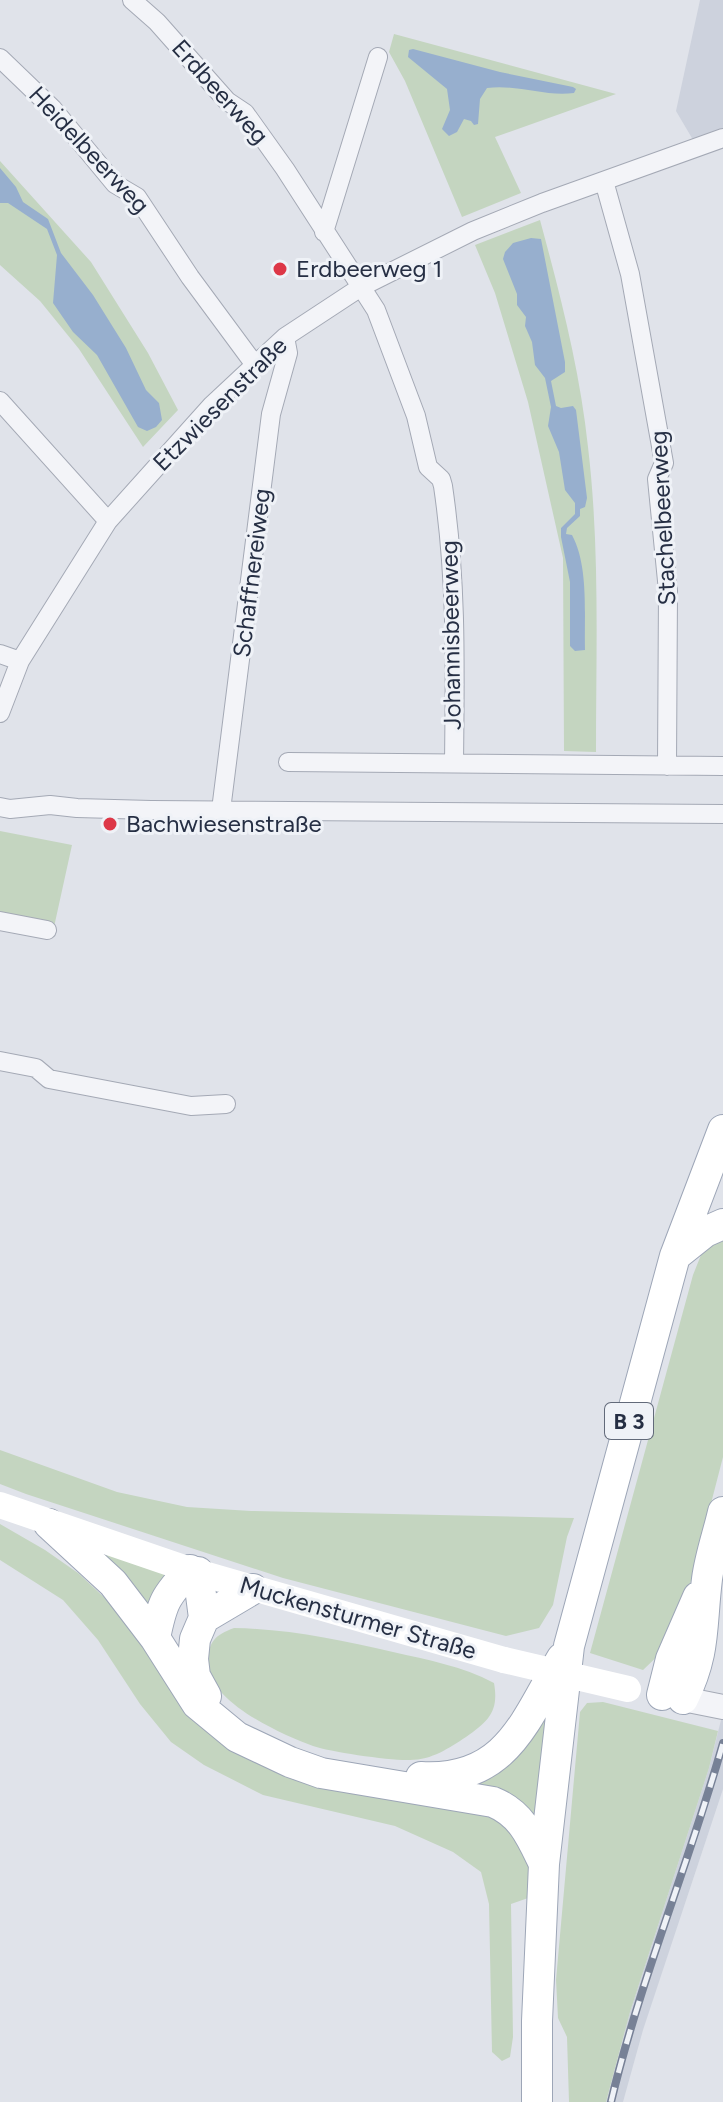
<svg xmlns="http://www.w3.org/2000/svg" width="723" height="2102" font-family="Figtree,sans-serif">
	<rect width="100%" height="100%" fill="#e0e3ea"/>
	<!-- built -->
	<path fill="#cdd2dd" d="M700,0H723V141L699,150L676,111Z
		M723,1712V1789L643,2030L623,2102H606L630,2012L709,1768Z"/>
	<!-- green -->
	<path fill="#c4d5c0" d="M394,34L616,94L495,137L521,193L462,217L405,81L389,52Z
		M0,161L91,262L148,353L178,410L143,447L79,349L40,301L0,265Z
		M540,220C560,294 580,370 588,447C600,548 596,651 596,752L564,751L563,558L528,402L495,293L475,245Z
		M0,831L72,845L54,927L0,916Z
		M723,1231V1457L686,1600L665,1649L643,1670L590,1653L693,1275L707,1240Z
		M0,1450L117,1492L187,1507L251,1511L574,1518L567,1537L553,1605L539,1628L506,1636L283,1578L26,1494L0,1484Z
		M0,1524L45,1550L78,1573L108,1601L226,1740L501,1814L533,1864L531,1897L511,1904L513,2037L510,2057L502,2061L492,2052L489,1904L481,1872L453,1852L395,1826L263,1795L204,1765L171,1742L140,1704L98,1640L63,1600L0,1560Z
		M84,1543L176,1573L152,1621Z
		M234,1628C289,1629 340,1640 393,1652C428,1660 462,1666 494,1683C499,1711 489,1721 466,1737C449,1748 432,1760 410,1760C392,1761 330,1752 313,1746C282,1735 207,1701 208,1663C208,1642 215,1635 234,1628Z
		M552,1693L536,1829L472,1789Z
		M603,1702L718,1731L709,1768L630,2012L606,2102H569L567,2037L558,2018L556,1980L580,1712L587,1703Z"/>
	<!-- water -->
	<path fill="#97afce" d="M413,49L500,72L573,87L576,89L574,93C545,97 517,84 487,88L480,99L478,124L474,125L471,121L464,119L457,132L449,136L442,129L450,110L447,89L408,57L409,50Z
		M0,168L16,187L23,202L48,219L61,253L93,295L126,348L146,390L159,403L162,420L156,427L147,431L138,427L97,355L73,332L53,303L57,255L47,229L8,203H0Z
		M531,238L541,239L565,362V372L551,381L556,406L561,408L573,406L576,410L587,498L585,507L580,509V516L567,528L566,534L572,535C589,567 584,614 585,650L575,651L570,646V582L561,537V528L575,514V503L565,490L559,452L548,426L551,407L545,378L535,365L532,342L525,326L526,317L517,305V294L503,259L505,252L513,243Z"/>
	<g fill="none" stroke-linecap="round" stroke-linejoin="round">
		<defs>
			<path id="minor" d="M132,0L157,22L227,101L245,113L285,169L376,310L416,416L428,467L441,479L443,486C457,581 455,668 454,763
				M0,58L53,109L115,184L137,197L190,277L255,365
				M604,181L630,274L664,463L657,479L668,591L667,766
				M324,232L378,57
				M0,401L108,521
				M0,654L20,661
				M0,713L20,661L108,521L212,405L285,337L361,287L473,231L542,203L723,138
				M288,762L723,766
				M0,807L10,809L50,805L77,808L151,810L723,814
				M221,810L271,414L288,353L285,337
				M0,921L47,930
				M0,1061L36,1068L49,1079L191,1106L226,1104"/>
			<path id="tertiary" d="M683,1699L723,1707"/>
			<path id="primary" d="M675,1256L705,1232L723,1224
				M49,1524L113,1583L155,1638L197,1704L237,1737L290,1762L321,1773L493,1802C522,1814 531,1837 544,1864
				M198,1572L204,1618L195,1639L193,1659L195,1676L206,1696
				M204,1618L253,1589
				M155,1638C162,1603 165,1596 190,1570
				M662,1695L671,1659L698,1597
				M683,1699C706,1652 701,1627 707,1579C710,1556 718,1534 723,1512
				M421,1777C507,1782 525,1720 562,1658
				M537,2102V2021L544,1864L569,1646L675,1256L723,1130"/>
		</defs>
		<!-- minor casing -->
		<use href="#minor" stroke="#a4a9b5" stroke-width="20"/>
		<!-- tertiary casing -->
		<use href="#tertiary" stroke="#a4a9b5" stroke-width="26"/>
		<!-- primary casing -->
		<use href="#primary" stroke="#9da6b7" stroke-width="32"/>
		<!-- minor -->
		<use href="#minor" stroke="#f3f4f8" stroke-width="18"/>
		<!-- tertiary -->
		<use href="#tertiary" stroke="#f3f4f8" stroke-width="24"/>
		<!-- secondary -->
		<path stroke="#fff" stroke-width="26" d="M0,1505L190,1570L504,1660"/>
		<!-- primary -->
		<use href="#primary" stroke="#fff" stroke-width="30"/>
		<defs>
			<path id="rail" d="M611,2102C640,1980 689,1864 723,1743"/>
		</defs>
		<!-- rail casing -->
		<use href="#rail" stroke="#778196" stroke-width="8"/>
		<!-- rail -->
		<use href="#rail" stroke="#eff2f7" stroke-width="5" stroke-dasharray="15" stroke-linecap="butt"/>
		<!-- secondary-bridge -->
		<path stroke="#fff" stroke-width="26" d="M504,1660L628,1689"/>
	</g>
	<!-- markers -->
	<g fill="#dd3747" stroke="#eff2f7" stroke-width="3">
		<circle cx="280" cy="269" r="8"/>
		<circle cx="110" cy="824" r="8"/>
	</g>
	<g text-anchor="middle" stroke-width="6" stroke-linejoin="round" paint-order="stroke">
		<!-- shield labels -->
		<rect fill="#eff2f7" stroke="#626a7a" stroke-width="2" x="605" y="1403" width="48" height="36" rx="6"/>
		<g font-size="22" font-weight="bold" fill="#262f44">
			<text x="629" y="1429">B 3</text>
		</g>
		<!-- street labels -->
		<g font-size="24" fill="#262f44" stroke="#eff2f7">
			<text transform="translate(220 92) rotate(48)" y="8">Erdbeerweg</text>
			<text transform="translate(89 150) rotate(47)" y="8">Heidelbeerweg</text>
			<text transform="translate(220 404) rotate(-45)" y="8">Etzwiesenstraße</text>
			<text transform="translate(663 518) rotate(-93)" y="8">Stachelbeerweg</text>
			<text transform="translate(252 573) rotate(-83)" y="8">Schaffnereiweg</text>
			<text transform="translate(451 635) rotate(-91)" y="8">Johannisbeerweg</text>
			<text transform="translate(358 1618) rotate(16)" y="8">Muckensturmer Straße</text>
		</g>
		<!-- poi labels -->
		<g font-size="24" fill="#262f44" stroke="#eff2f7" text-anchor="start">
			<text x="296" y="277">Erdbeerweg 1</text>
			<text x="126" y="832">Bachwiesenstraße</text>
		</g>
	</g>
</svg>
